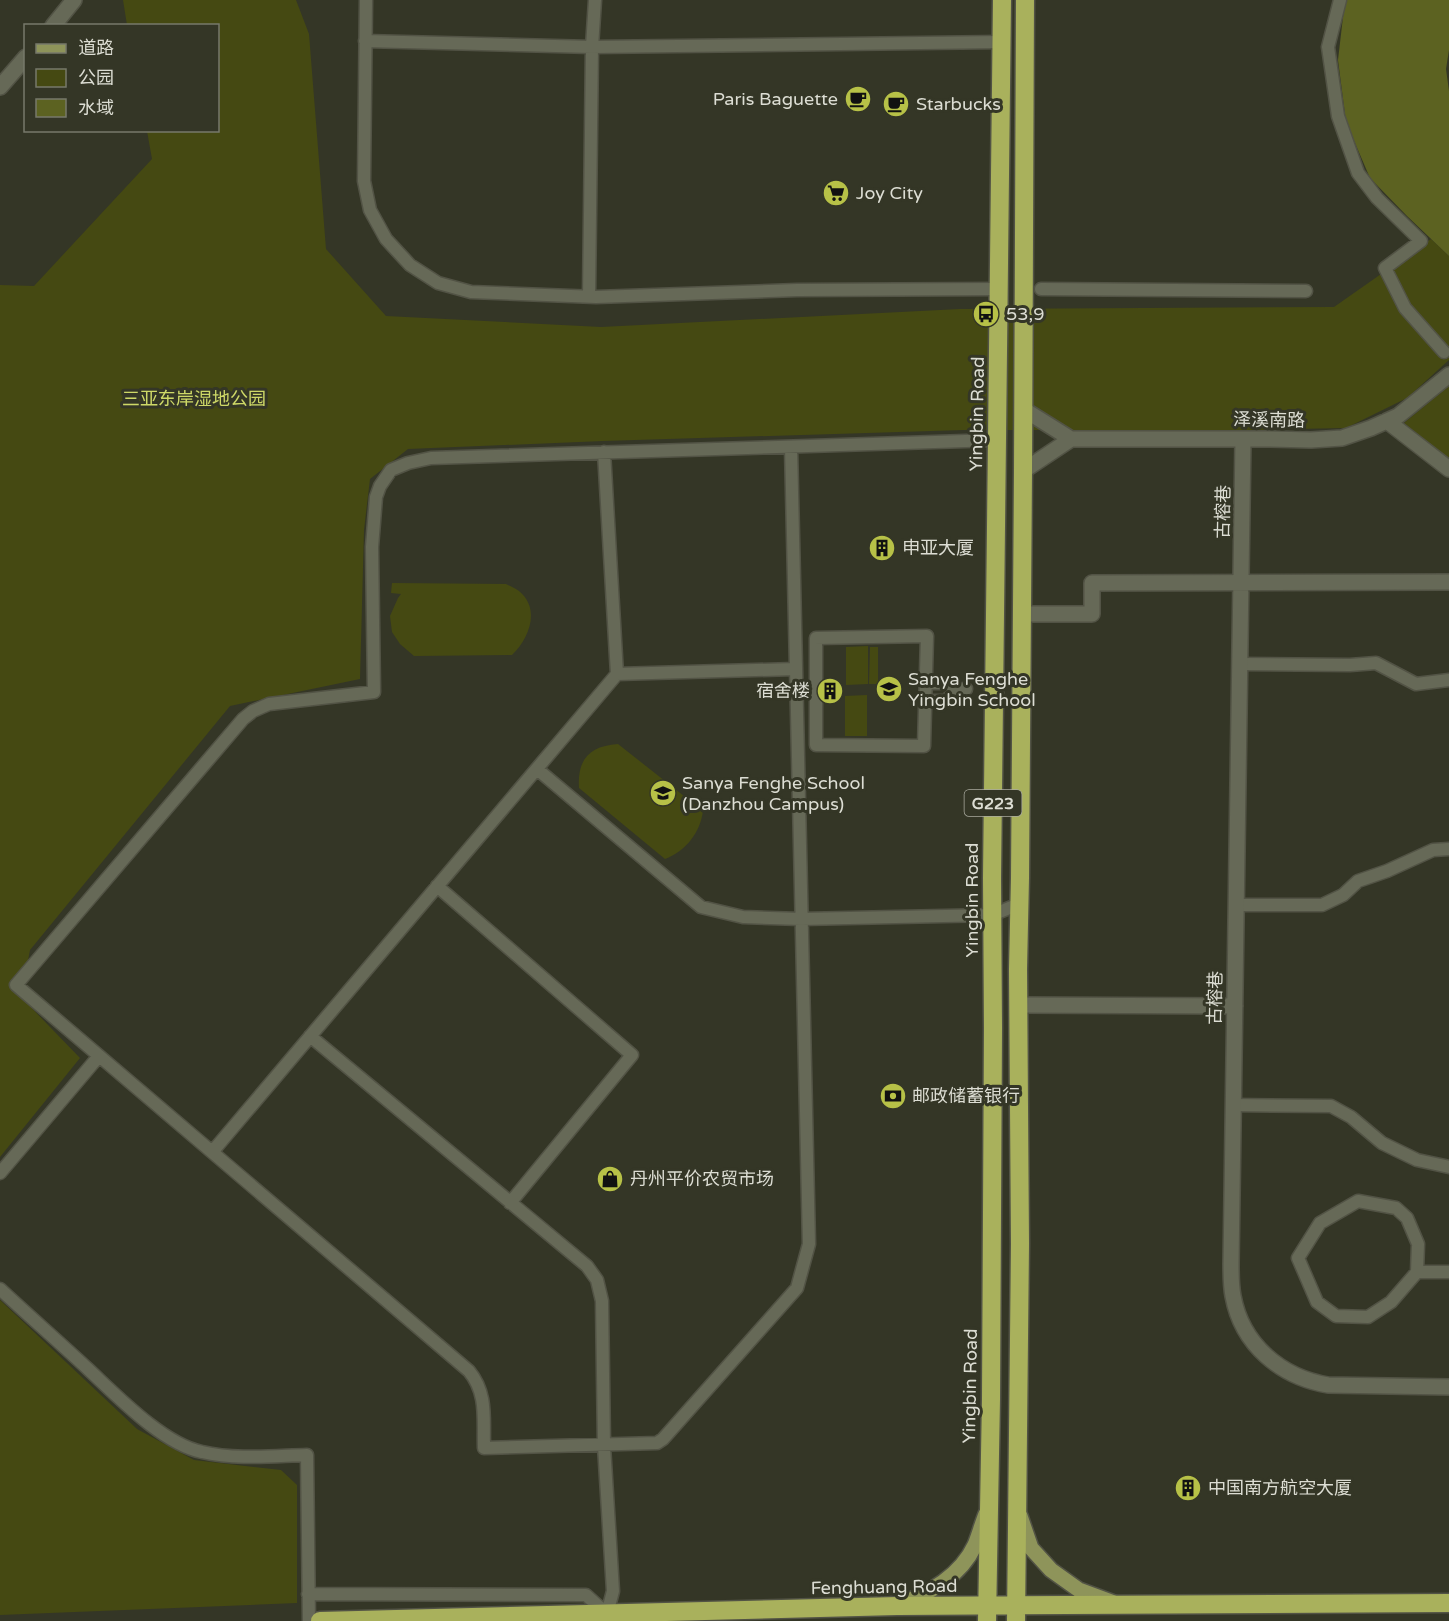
<svg xmlns="http://www.w3.org/2000/svg" width="1449" height="1621" font-family="'Varela Round','Noto Sans SC',sans-serif">
	<rect width="100%" height="100%" fill="#343626"/>
	<!-- green -->
	<path fill="#454912" d="M123,0H296L309,34L326,249L386,316L601,327L960,309L1334,307L1431,239L1449,256V360L1407,398L1346,428L1246,430H964L603,441L408,449L370,479L364,530L360,679L230,706L30,950L21,997L80,1058L0,1157V285L34,286L152,159L147,131L218,130V26L127,25Z
		M1449,386V459L1404,423Z
		M392,583L506,584C510,586 515,588 519,591C541,609 529,639 512,655L414,656L400,644L392,632L390,616L398,598L401,594L391,593Z
		M868,646V684L846,685V647Z
		M870,647H878V684H869Z
		M867,695V736H845V696Z
		M618,744L703,811C700,833 686,851 665,859L579,788C577,759 590,746 618,744Z
		M0,1300L137,1429L194,1460L281,1470L297,1485V1603L0,1615Z"/>
	<!-- water -->
	<path fill="#5c6221" d="M1345,0H1449V50L1446,69L1449,91V256L1407,216L1370,178L1346,122L1338,60Z"/>
	<g fill="none" stroke-linecap="round" stroke-linejoin="round">
		<defs>
			<path id="street" d="M366,0L364,181L370,210L386,239L410,265L438,283L471,292L596,297L797,290L999,289
				M1340,0L1328,47L1338,116L1358,173L1377,198L1421,241L1385,268L1405,308L1444,352
				M365,41L592,47L1001,42
				M1041,289L1306,291
				M589,297L592,47L595,0
				M791,447L809,1244L797,1288L663,1439L657,1443L484,1448C483,1419 488,1394 469,1371L16,985L243,719L253,711L269,704L374,692L372,547L376,497L380,486L391,470L408,463L431,458L997,440
				M927,636L924,746L816,745V638Z
				M1240,664L1350,665L1376,663L1416,684L1449,680
				M617,674L795,669
				M926,683H951V690L966,689
				M925,701H951V690
				M537,769L701,907L743,917L801,919L992,915L1019,904
				M437,886L632,1055L510,1203
				M1236,905H1322L1343,895L1358,881L1387,871L1433,850L1449,849
				M310,1036L587,1266L597,1280L602,1301L604,1446L613,1591L607,1614L608,1621
				M1233,1105L1331,1106L1351,1117L1382,1143L1417,1160L1449,1167
				M213,1151L617,674L604,452
				M0,1173L99,1056
				M1358,1201L1396,1208L1407,1218L1418,1244L1417,1272L1391,1302L1368,1317L1336,1316L1317,1302L1298,1258L1320,1223Z
				M1417,1272H1449
				M0,1289C29,1316 59,1342 88,1369C117,1396 163,1444 202,1452C236,1460 272,1456 307,1455L309,1621
				M308,1594L586,1595L607,1614"/>
			<path id="secondary" d="M53,26L74,0
				M0,87L26,57
				M1023,409L1071,439L1023,471
				M1387,421L1449,469
				M1071,439H1269L1311,440L1342,438L1371,428L1398,416L1449,375
				M1243,439L1231,1264C1231,1275 1231,1286 1233,1296C1242,1345 1281,1377 1328,1385L1449,1387
				M1022,614H1092V583L1449,582
				M1019,1005L1235,1006"/>
			<path id="primary" d="M1020,1516L1031,1548L1051,1570L1079,1590L1114,1603
				M900,1605C930,1592 960,1577 975,1545C979,1535 982,1524 986,1514"/>
			<path id="highway" d="M320,1621L897,1606L1449,1603
				M987,1621L991,1399L993,1028L992,878L1002,0
				M1016,1621L1020,1244L1018,969L1020,878L1023,471L1025,0"/>
		</defs>
		<!-- street casing -->
		<use href="#street" stroke="#525345" stroke-width="15"/>
		<!-- secondary casing -->
		<use href="#secondary" stroke="#525345" stroke-width="18"/>
		<!-- primary casing -->
		<use href="#primary" stroke="#525345" stroke-width="18"/>
		<!-- highway casing -->
		<use href="#highway" stroke="#525345" stroke-width="21"/>
		<!-- street -->
		<use href="#street" stroke="#666957" stroke-width="12"/>
		<!-- secondary -->
		<use href="#secondary" stroke="#666957" stroke-width="15"/>
		<!-- primary -->
		<use href="#primary" stroke="#8e945a" stroke-width="15"/>
		<!-- highway -->
		<use href="#highway" stroke="#a9b15c" stroke-width="18"/>
	</g>
	<!-- icons -->
	<defs>
		<symbol id="cafe-disc" viewBox="-11 -11 22 22"><circle r="9.5" fill="#b7c147" stroke="#343626"/><path d="M-5.5-4.5H6V0H3Q3 3.5 0 3.5H-2.5Q-5.5 3.5-5.5 0ZM3-3.2v2h1.7v-2ZM-6 4.5H4V6H-6Z" fill="#111"/></symbol>
		<symbol id="supermarket-disc" viewBox="-11 -11 22 22"><circle r="9.5" fill="#b7c147" stroke="#343626"/><path d="M-6-5.5h2.5l.6 2H6L4.5 2H-2.5L-4.4-4H-6ZM-1.5 3.2a1.3 1.3 0 1 0 .1 0ZM3 3.2a1.3 1.3 0 1 0 .1 0Z" fill="#111"/></symbol>
		<symbol id="bus-disc" viewBox="-11 -11 22 22"><circle r="9.5" fill="#b7c147" stroke="#343626"/><path d="M-5-6H5V4H4V6H2V4H-2V6H-4V4H-5ZM-3.5-4V0h7V-4ZM-3.5 1.2v1.5H-2V1.2ZM2 1.2v1.5H3.5V1.2Z" fill="#111"/></symbol>
		<symbol id="building-disc" viewBox="-11 -11 22 22"><circle r="9.5" fill="#b7c147" stroke="#343626"/><path d="M-4-6H4V6H1V3H-1V6H-4ZM-2.5-4.3h1.7v1.8h-1.7ZM.8-4.3h1.7v1.8H.8ZM-2.5-1h1.7V.8h-1.7ZM.8-1h1.7V.8H.8Z" fill="#111"/></symbol>
		<symbol id="school-disc" viewBox="-11 -11 22 22"><circle r="9.5" fill="#b7c147" stroke="#343626"/><path d="M0-5L7-2L0 1L-7-2ZM-4 1L0 2.5L4 1V4Q0 6-4 4Z" fill="#111"/></symbol>
		<symbol id="bank-disc" viewBox="-11 -11 22 22"><circle r="9.5" fill="#b7c147" stroke="#343626"/><path d="M-6-4H6V4H-6ZM0-2.3a2.3 2.3 0 1 0 0 4.6a2.3 2.3 0 1 0 0-4.6Z" fill="#111"/></symbol>
		<symbol id="shop-disc" viewBox="-11 -11 22 22"><circle r="9.5" fill="#b7c147" stroke="#343626"/><path d="M-5-2.5h2.3a2.7 3.5 0 0 1 5.4 0H5L5.5 6h-11ZM-1.5-2.5h3a1.5 2.3 0 0 0-3 0Z" fill="#111"/></symbol>
	</defs>
	<g fill-rule="evenodd">
		<use href="#cafe-disc" x="843" y="84" width="30" height="30"/>
		<use href="#cafe-disc" x="881" y="89" width="30" height="30"/>
		<use href="#supermarket-disc" x="821" y="178" width="30" height="30"/>
		<use href="#bus-disc" x="971" y="299" width="30" height="30"/>
		<use href="#building-disc" x="867" y="533" width="30" height="30"/>
		<use href="#school-disc" x="874" y="674" width="30" height="30"/>
		<use href="#building-disc" x="815" y="676" width="30" height="30"/>
		<use href="#school-disc" x="648" y="778" width="30" height="30"/>
		<use href="#bank-disc" x="878" y="1081" width="30" height="30"/>
		<use href="#shop-disc" x="595" y="1164" width="30" height="30"/>
		<use href="#building-disc" x="1173" y="1473" width="30" height="30"/>
	</g>
	<g text-anchor="middle" stroke-width="6" stroke-linejoin="round" paint-order="stroke">
		<!-- shield labels -->
		<rect fill="#343626" stroke="#aaab9f" stroke-width="1.5" x="964.5" y="790" width="57" height="26" rx="4.5"/>
		<g font-size="16" font-weight="bold" fill="#dcddd3">
			<text x="993" y="809">G223</text>
		</g>
		<!-- poi labels -->
		<g font-size="18" fill="#dcddd3" stroke="#343626" text-anchor="start">
			<text x="838" y="105" text-anchor="end">Paris Baguette</text>
			<text x="916" y="110">Starbucks</text>
			<text x="856" y="199">Joy City</text>
			<text x="1006" y="320">53,9</text>
			<text x="902" y="554">申亚大厦</text>
			<text x="908" y="685">Sanya Fenghe<tspan x="908" dy="21">Yingbin School</tspan></text>
			<text x="810" y="697" text-anchor="end">宿舍楼</text>
			<text x="682" y="789">Sanya Fenghe School<tspan x="682" dy="21">(Danzhou Campus)</tspan></text>
			<text x="912" y="1102">邮政储蓄银行</text>
			<text x="630" y="1185">丹州平价农贸市场</text>
			<text x="1208" y="1494">中国南方航空大厦</text>
		</g>
		<!-- park labels -->
		<g font-size="18" fill="#ced867" stroke="#343626">
			<text x="194" y="405">三亚东岸湿地公园</text>
		</g>
		<!-- street labels -->
		<g font-size="18" fill="#dcddd3" stroke="#343626">
			<text transform="translate(977 414) rotate(-89)" y="6">Yingbin Road</text>
			<text transform="translate(1269 420) rotate(1)" y="6">泽溪南路</text>
			<text transform="translate(1223 512) rotate(-89)" y="6">古榕巷</text>
			<text transform="translate(972 900) rotate(-90)" y="6">Yingbin Road</text>
			<text transform="translate(1215 998) rotate(-89)" y="6">古榕巷</text>
			<text transform="translate(970 1386) rotate(-89)" y="6">Yingbin Road</text>
			<text transform="translate(884 1587) rotate(-1)" y="6">Fenghuang Road</text>
		</g>
	</g>
	<!-- legend -->
	<rect x="24" y="24" width="195" height="108" fill="#343626" stroke="#77796b" stroke-width="1.5"/>
	<rect x="36" y="44" width="30" height="9" fill="#8e945a" stroke="#77796b" stroke-width="1.5"/>
	<text x="78" y="54" font-size="18" fill="#dcddd3">道路</text>
	<rect x="36" y="69" width="30" height="18" fill="#454912" stroke="#77796b" stroke-width="1.5"/>
	<text x="78" y="84" font-size="18" fill="#dcddd3">公园</text>
	<rect x="36" y="99" width="30" height="18" fill="#5c6221" stroke="#77796b" stroke-width="1.5"/>
	<text x="78" y="114" font-size="18" fill="#dcddd3">水域</text>
</svg>
